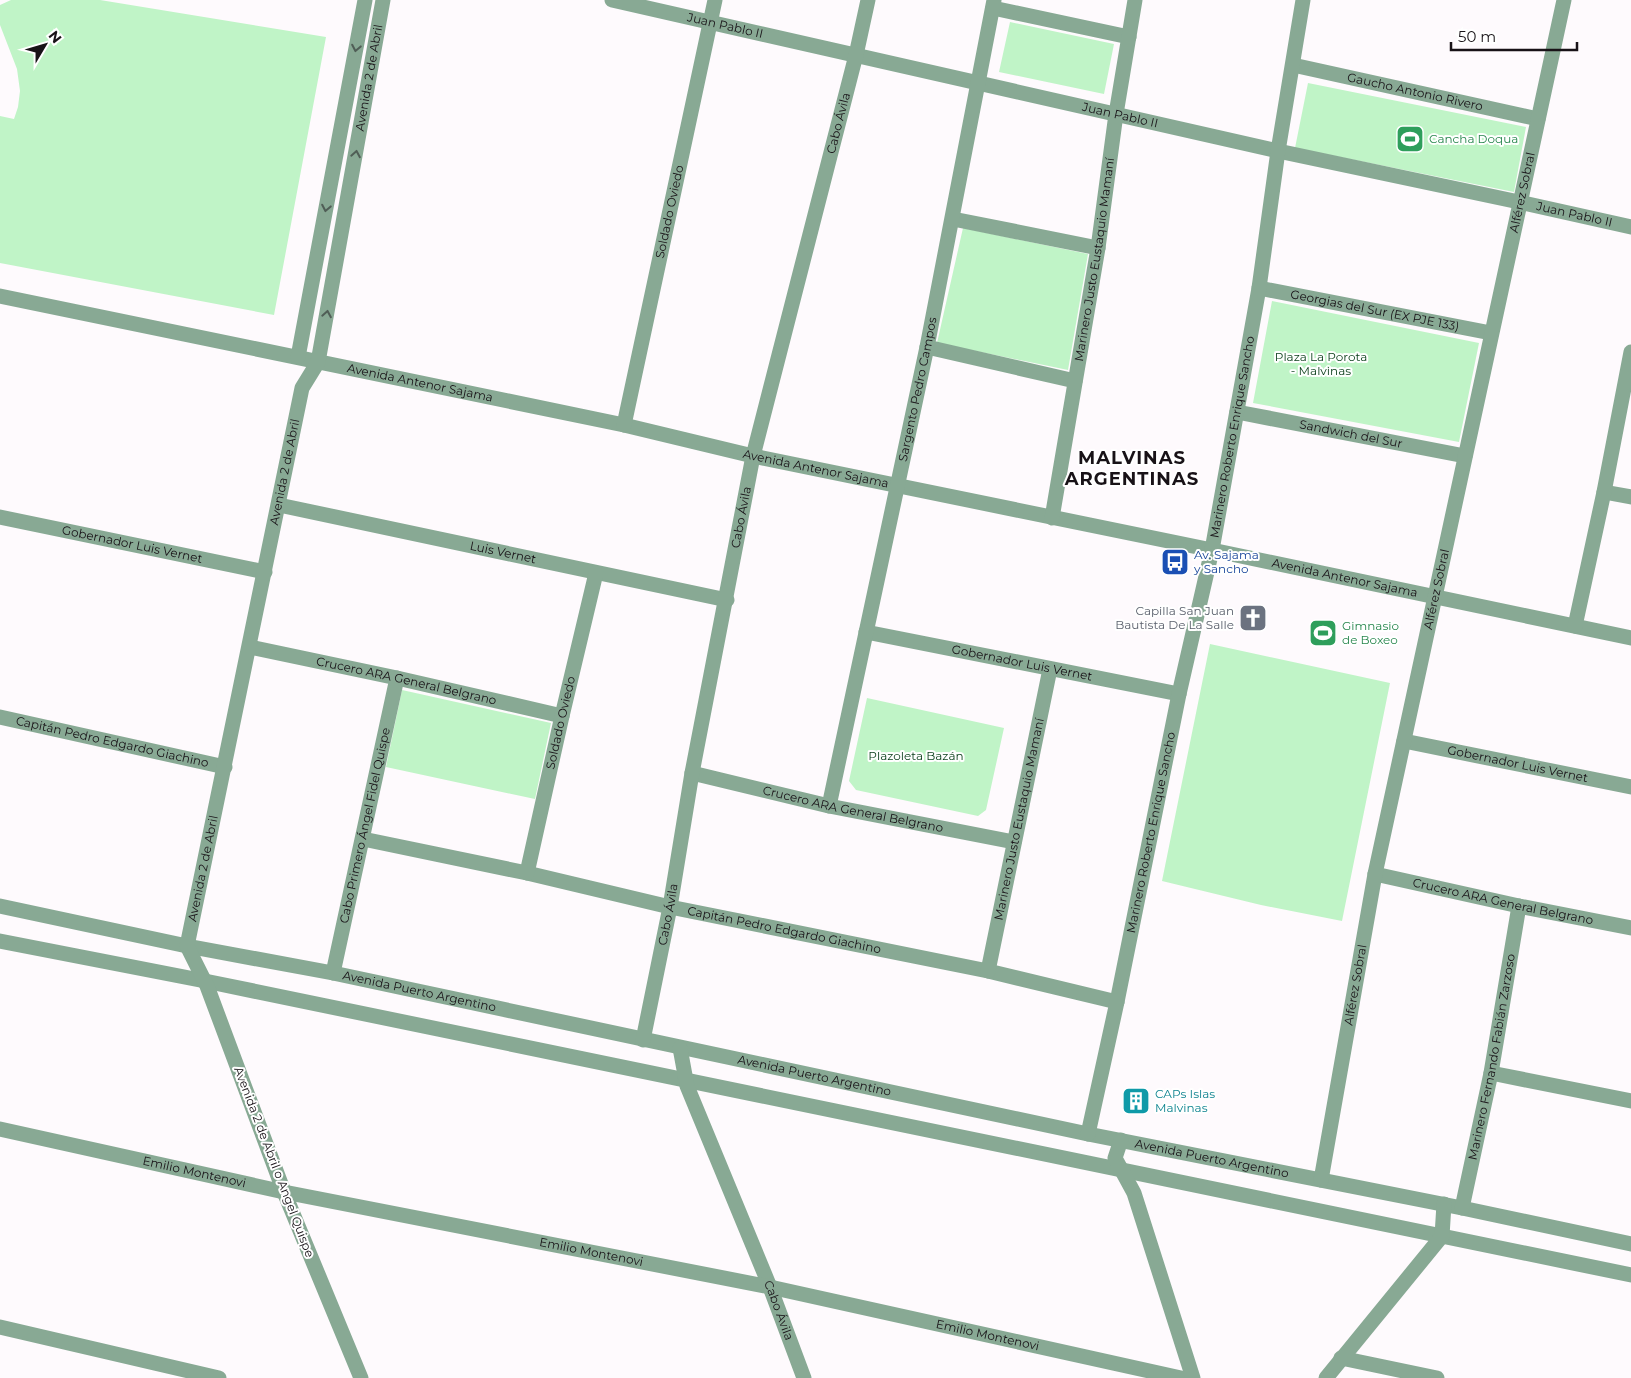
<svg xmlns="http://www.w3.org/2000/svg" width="1631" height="1378" font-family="Montserrat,sans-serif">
	<rect width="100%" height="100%" fill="#fefafd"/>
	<!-- green -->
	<path fill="#c0f4c7" d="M11,0H100L326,37L274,315L0,263V116L14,119L18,107L20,91L17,69L0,25V5Z
		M1010,22L1114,44L1104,94L999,72Z
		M1308,83L1526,127L1514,192L1295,148Z
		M963,228L1088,254L1068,370L937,343Z
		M1272,301L1479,343L1459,442L1253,403Z
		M1210,644L1390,683L1342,921L1261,905L1162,881Z
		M402,690L551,723L535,799L386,767Z
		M867,698L1004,728L986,810L978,816L856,790L849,781Z"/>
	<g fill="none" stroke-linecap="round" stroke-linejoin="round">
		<!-- minor -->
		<g stroke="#88a994" stroke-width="15">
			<path id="s1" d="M612,0L1278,151L1519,202L1631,227"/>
			<path d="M993,8L1129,37"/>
			<path id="s2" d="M1293,65L1538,119"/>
			<path d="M953,219L1098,248"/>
			<path id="s3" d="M1259,288L1491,333"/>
			<path id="s4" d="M0,296L624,425L753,456L1212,550L1631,638"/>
			<path d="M927,347L1075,381"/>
			<path d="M298,357L365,0"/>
			<path id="s5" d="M1237,412L1465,456"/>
			<path id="s6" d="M624,425L715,0"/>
			<path d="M1604,492L1631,497"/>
			<path id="s7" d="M279,505L727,600"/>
			<path id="s8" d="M0,517L265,572"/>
			<path id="s9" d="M1052,518L1098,248L1116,114L1135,0"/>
			<path d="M1575,626L1604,492L1631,352"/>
			<path id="s10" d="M866,632L1179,694"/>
			<path id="s11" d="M250,647L397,678L562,716"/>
			<path id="s12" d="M0,717L225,767"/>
			<path id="s13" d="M1404,741L1631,787"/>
			<path id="s14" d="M692,773L829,806L1014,842"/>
			<path id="s15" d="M829,806L927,347L994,0"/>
			<path id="s16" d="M363,839L527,873L670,907L988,971L1117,1002"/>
			<path id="s17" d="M527,873L562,716L596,573"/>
			<path id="s18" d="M1375,874L1519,906L1631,928"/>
			<path id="s19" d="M0,906L187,946L333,973L1088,1134L1462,1208L1631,1244"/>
			<path d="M0,941L205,981L1631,1275"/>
			<path id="s20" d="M988,971L1050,669"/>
			<path id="s21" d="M333,973L397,678"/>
			<path id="s22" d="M643,1040L670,907L692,773L753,456L856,55L868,0"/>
			<path id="s23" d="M680,1048L687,1086L770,1287L804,1378"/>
			<path d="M1491,1073L1631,1101"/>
			<path id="s24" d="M0,1129L284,1192L770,1287L1181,1378"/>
			<path id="s25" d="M1088,1134L1117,1002L1179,694L1212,550L1259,288L1278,151L1303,0"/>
			<path d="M1121,1140L1115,1158L1134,1193L1193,1378"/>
			<path id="s26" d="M1321,1180L1375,874L1564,0"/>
			<path id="s27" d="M1462,1208L1491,1073L1519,906"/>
			<path d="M0,1327L219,1378"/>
			<path d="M1341,1358L1437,1378"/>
			<path id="s28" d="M361,1378L284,1192L207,986L187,946L302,388L318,362L383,0"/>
			<path d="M1326,1378L1442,1236L1444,1204"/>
		</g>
	</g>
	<!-- one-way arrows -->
	<defs><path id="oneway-chevron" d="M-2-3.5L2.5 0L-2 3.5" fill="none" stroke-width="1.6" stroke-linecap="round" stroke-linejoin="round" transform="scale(1.25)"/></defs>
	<g stroke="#505e56">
		<use href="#oneway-chevron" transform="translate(356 48) rotate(101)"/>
		<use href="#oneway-chevron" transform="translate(356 154) rotate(-80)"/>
		<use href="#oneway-chevron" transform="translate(326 208) rotate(101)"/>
		<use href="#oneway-chevron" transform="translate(327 314) rotate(-80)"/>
	</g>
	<!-- icons -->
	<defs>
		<symbol id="stadium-square" viewBox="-11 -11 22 22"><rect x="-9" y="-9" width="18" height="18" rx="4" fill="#2e9e5b" stroke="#fff"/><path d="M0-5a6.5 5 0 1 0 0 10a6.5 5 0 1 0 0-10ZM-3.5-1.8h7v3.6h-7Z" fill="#fff"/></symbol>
		<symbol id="bus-square" viewBox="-11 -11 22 22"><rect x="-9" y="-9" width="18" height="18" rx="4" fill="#1a4fb4" stroke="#fff"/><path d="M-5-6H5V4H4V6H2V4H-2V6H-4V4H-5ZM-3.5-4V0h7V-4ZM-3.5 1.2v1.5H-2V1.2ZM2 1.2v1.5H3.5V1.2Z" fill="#fff"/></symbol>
		<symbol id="church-square" viewBox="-11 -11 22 22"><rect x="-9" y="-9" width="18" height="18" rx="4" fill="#6b7280" stroke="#fff"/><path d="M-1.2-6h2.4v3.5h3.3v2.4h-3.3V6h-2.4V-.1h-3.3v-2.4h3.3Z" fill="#fff"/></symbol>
		<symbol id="building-square" viewBox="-11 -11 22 22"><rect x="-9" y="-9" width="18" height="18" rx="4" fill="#0f9aa8" stroke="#fff"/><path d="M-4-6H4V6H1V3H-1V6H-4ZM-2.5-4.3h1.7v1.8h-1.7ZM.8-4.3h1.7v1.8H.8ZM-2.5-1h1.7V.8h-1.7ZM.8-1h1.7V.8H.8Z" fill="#fff"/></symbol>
	</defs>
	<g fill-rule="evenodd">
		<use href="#stadium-square" x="1394" y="123" width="32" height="32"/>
		<use href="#bus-square" x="1159" y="546" width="32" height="32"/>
		<use href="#church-square" x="1237" y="602" width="32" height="32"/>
		<use href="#stadium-square" x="1307" y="617" width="32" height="32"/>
		<use href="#building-square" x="1120" y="1085" width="32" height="32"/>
	</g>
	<g text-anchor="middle" stroke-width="4" stroke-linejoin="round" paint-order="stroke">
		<!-- street labels -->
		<g font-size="12" fill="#181217" stroke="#fff">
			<text dy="4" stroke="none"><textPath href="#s1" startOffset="116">Juan Pablo II</textPath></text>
			<text dy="4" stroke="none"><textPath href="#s28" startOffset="1355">Avenida 2 de Abril</textPath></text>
			<text dy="4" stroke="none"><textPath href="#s2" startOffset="125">Gaucho Antonio Rivero</textPath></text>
			<text dy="4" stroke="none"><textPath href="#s1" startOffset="521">Juan Pablo II</textPath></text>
			<text dy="4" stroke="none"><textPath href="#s22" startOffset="938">Cabo Ávila</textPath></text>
			<text dy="4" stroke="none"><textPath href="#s26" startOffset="1008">Alférez Sobral</textPath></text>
			<text dy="4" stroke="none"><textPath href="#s6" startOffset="218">Soldado Oviedo</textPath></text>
			<text dy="4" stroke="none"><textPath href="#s1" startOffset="986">Juan Pablo II</textPath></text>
			<text dy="4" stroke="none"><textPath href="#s9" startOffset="262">Marinero Justo Eustaquio Mamaní</textPath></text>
			<text dy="4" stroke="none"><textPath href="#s3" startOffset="118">Georgias del Sur (EX PJE 133)</textPath></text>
			<text dy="4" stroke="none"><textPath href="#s4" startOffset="429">Avenida Antenor Sajama</textPath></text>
			<text dy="4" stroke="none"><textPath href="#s15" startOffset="426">Sargento Pedro Campos</textPath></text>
			<text dy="4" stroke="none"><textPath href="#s5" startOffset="116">Sandwich del Sur</textPath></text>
			<text dy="4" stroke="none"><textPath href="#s25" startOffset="712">Marinero Roberto Enrique Sancho</textPath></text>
			<text dy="4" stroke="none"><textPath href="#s4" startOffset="834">Avenida Antenor Sajama</textPath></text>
			<text dy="4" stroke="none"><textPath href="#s28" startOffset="950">Avenida 2 de Abril</textPath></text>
			<text dy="4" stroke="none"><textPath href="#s22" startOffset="532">Cabo Ávila</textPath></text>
			<text dy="4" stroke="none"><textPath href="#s8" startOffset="135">Gobernador Luis Vernet</textPath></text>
			<text dy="4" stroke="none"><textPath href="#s7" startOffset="229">Luis Vernet</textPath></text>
			<text dy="4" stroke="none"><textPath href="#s4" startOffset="1374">Avenida Antenor Sajama</textPath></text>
			<text dy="4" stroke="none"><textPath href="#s26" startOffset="602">Alférez Sobral</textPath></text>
			<text dy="4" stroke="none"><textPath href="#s10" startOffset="159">Gobernador Luis Vernet</textPath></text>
			<text dy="4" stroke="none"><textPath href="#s11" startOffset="160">Crucero ARA General Belgrano</textPath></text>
			<text dy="4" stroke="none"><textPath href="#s17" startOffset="154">Soldado Oviedo</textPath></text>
			<text dy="4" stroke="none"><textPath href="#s12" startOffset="115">Capitán Pedro Edgardo Giachino</textPath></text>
			<text dy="4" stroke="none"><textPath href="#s13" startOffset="116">Gobernador Luis Vernet</textPath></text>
			<text dy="4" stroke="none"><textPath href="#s14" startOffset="165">Crucero ARA General Belgrano</textPath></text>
			<text dy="4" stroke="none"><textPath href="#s20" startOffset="155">Marinero Justo Eustaquio Mamaní</textPath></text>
			<text dy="4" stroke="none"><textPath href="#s21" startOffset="151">Cabo Primero Ángel Fidel Quispe</textPath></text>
			<text dy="4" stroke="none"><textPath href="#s25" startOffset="308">Marinero Roberto Enrique Sancho</textPath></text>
			<text dy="4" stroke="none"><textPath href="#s28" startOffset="545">Avenida 2 de Abril</textPath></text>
			<text dy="4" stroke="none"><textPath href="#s18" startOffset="131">Crucero ARA General Belgrano</textPath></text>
			<text dy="4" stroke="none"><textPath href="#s22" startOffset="128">Cabo Ávila</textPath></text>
			<text dy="4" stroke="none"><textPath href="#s16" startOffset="431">Capitán Pedro Edgardo Giachino</textPath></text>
			<text dy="4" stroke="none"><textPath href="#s26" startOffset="198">Alférez Sobral</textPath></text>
			<text dy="4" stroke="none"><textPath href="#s19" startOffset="428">Avenida Puerto Argentino</textPath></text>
			<text dy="4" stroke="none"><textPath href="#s27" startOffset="154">Marinero Fernando Fabián Zarzoso</textPath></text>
			<text dy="4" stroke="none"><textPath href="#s19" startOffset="832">Avenida Puerto Argentino</textPath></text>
			<text dy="4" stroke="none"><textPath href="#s19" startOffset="1238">Avenida Puerto Argentino</textPath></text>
			<text transform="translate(274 1162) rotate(69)" y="4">Avenida 2 de Abril o Angel Quispe</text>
			<text dy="4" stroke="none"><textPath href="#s24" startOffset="199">Emilio Montenovi</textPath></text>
			<text dy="4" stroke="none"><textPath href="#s24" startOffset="604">Emilio Montenovi</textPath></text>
			<text dy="4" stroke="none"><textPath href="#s23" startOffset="281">Cabo Ávila</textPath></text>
			<text dy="4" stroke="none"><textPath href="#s24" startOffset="1009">Emilio Montenovi</textPath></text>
		</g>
		<!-- leisure labels -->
		<g font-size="12" fill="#27864d" stroke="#fff" text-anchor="start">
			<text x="1429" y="143">Cancha Doqua</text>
			<text x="1342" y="630">Gimnasio<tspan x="1342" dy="14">de Boxeo</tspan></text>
		</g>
		<!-- park labels -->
		<g font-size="12" fill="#063b16" stroke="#fff">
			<text x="1321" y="361">Plaza La Porota<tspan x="1321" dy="14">- Malvinas</tspan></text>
			<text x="916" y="760">Plazoleta Bazán</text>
		</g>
		<!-- transit labels -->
		<g font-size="12" fill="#164399" stroke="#fff" text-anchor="start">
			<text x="1194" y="559">Av. Sajama<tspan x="1194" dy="14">y Sancho</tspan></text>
		</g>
		<!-- worship labels -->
		<g font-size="12" fill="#5b616d" stroke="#fff" text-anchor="end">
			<text x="1234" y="615">Capilla San Juan<tspan x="1234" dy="14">Bautista De La Salle</tspan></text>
		</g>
		<!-- culture labels -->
		<g font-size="12" fill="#0d838f" stroke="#fff" text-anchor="start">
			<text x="1155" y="1098">CAPs Islas<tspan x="1155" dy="14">Malvinas</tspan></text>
		</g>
		<!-- district labels -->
		<g font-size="18" font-weight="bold" letter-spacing="1" fill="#181217" stroke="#fff">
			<text x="1132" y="464">MALVINAS<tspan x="1132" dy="21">ARGENTINAS</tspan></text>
		</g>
	</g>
	<!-- north arrow -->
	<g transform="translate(45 45) rotate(52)" stroke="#ffffff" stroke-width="4" paint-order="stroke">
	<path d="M0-4L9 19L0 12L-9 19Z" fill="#181217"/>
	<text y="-8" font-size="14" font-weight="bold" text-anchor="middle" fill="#181217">N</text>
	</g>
	<!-- scale -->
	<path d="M1451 42v8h126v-8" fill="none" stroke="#181217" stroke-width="2.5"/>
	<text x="1458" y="42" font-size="15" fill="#181217" stroke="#ffffff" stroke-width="4" paint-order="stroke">50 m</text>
</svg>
